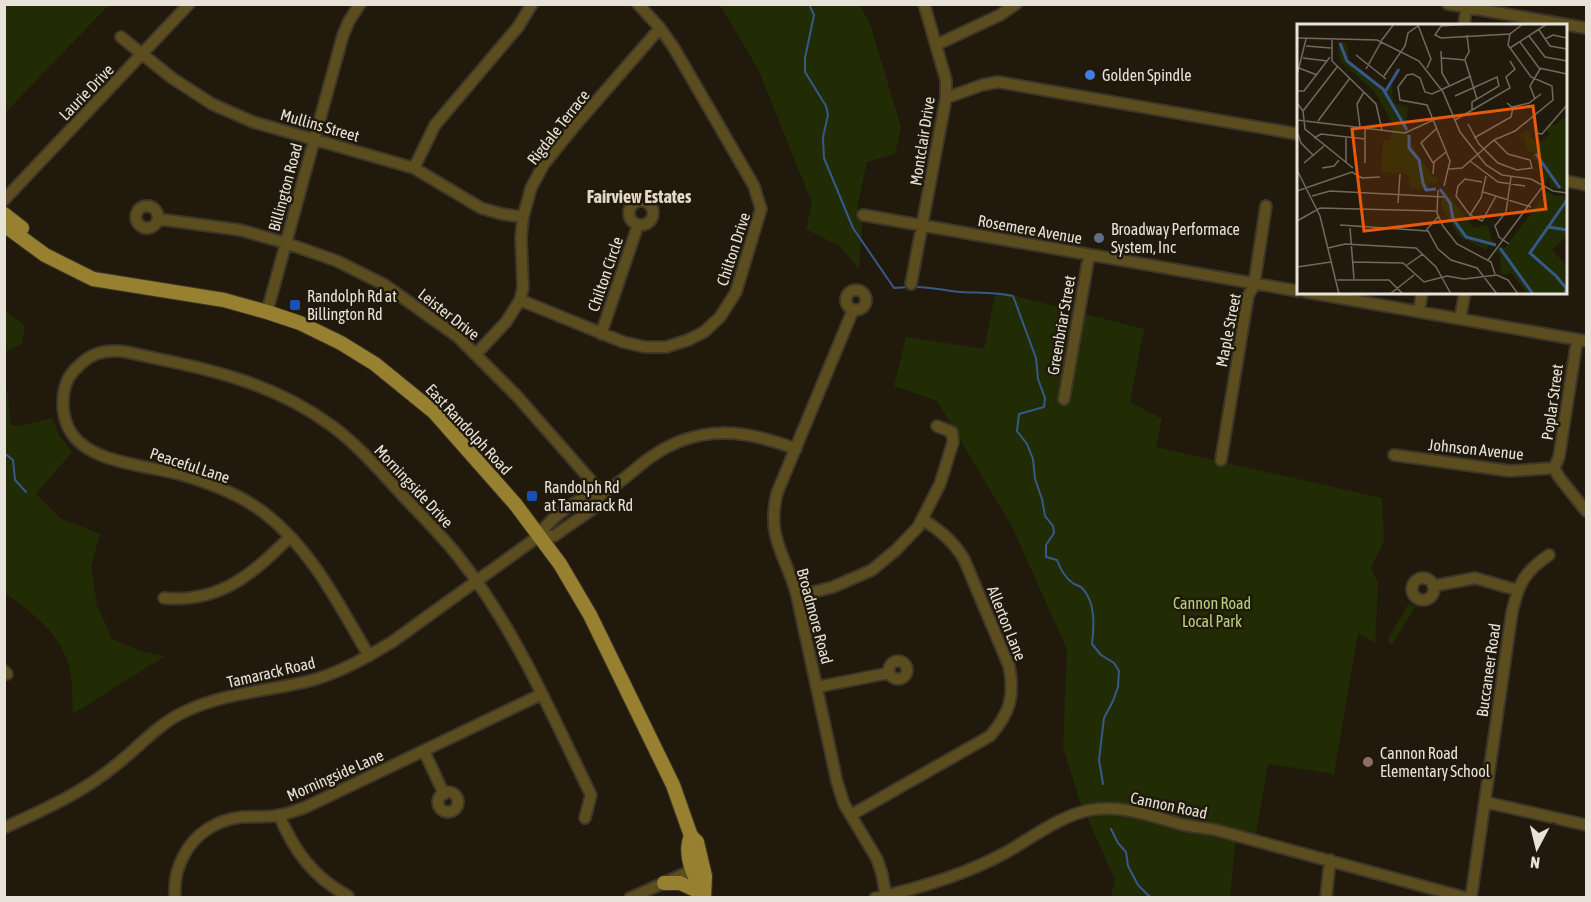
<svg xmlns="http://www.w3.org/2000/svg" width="1591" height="902" font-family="'Asap Condensed',sans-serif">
	<rect width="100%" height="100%" fill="#211a0c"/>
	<!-- green -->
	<path fill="#212b04" d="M4,5H109L5,113H4Z
		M720,5H859L869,21L901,127L895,154L867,162L857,208L863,215L859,270L841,247L806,229L812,203L759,71Z
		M996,291L1144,329L1130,402L1162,419L1156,447L1382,498L1384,541L1371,568L1378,583L1375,643L1358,633L1334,774L1268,764L1255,839L1236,835L1230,897H1111L1115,879L1079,799L1063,747L1067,649L1011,525L937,401L894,386L906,337L984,349Z
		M5,310L25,326L22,344L5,352Z
		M4,387L8,393L11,425L19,426L53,418L59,435L72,452L36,494L60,518L100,534L91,567L97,606L112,639L140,651L165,656L73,714C72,702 73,689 71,677C65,636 36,616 5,593Z
		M1409,603L1415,607L1392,645L1387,640Z"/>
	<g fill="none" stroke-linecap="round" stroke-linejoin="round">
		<!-- stream -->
		<path stroke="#37598a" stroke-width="2" d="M809,4L814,15L805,58V72L826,106L828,115L823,137L824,158L853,228L894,288L908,287
			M913,287C929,286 945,291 961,292C979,293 996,292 1013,296L1036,358L1038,379L1045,398L1044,407L1019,414L1017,431L1027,444L1033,459L1035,479L1042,499L1045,516L1053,526L1054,533L1046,545V557L1057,560C1061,570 1065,578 1074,584C1077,585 1080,586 1082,588C1096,602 1094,627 1092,644L1101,655L1114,663L1119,671L1118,687L1113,701L1104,718L1099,760L1103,784
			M4,453L13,460L15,480L26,492
			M1111,829L1118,843L1126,852L1128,866L1138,885L1151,898"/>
		<defs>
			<path id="minor" d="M1448,4L1586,28
				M1464,26L1466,8
				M121,37L172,78L212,104L253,122L414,168L481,208L502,214L523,217
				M936,45L1000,15L1016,4
				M946,98L982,85L998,82L1298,134
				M414,168L435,125L518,27L532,4
				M1566,181L1586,185
				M4,200L189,4
				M629 213a12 12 0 1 1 24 0a12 12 0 1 1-24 0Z
				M136 217a11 11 0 1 1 22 0a11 11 0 1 1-22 0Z
				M863,215L1298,291
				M158,219L240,230L286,243L337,261L385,285L458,337L516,395L602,493
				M911,284L946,98V80L924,4
				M846 300a10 10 0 1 1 20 0a10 10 0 1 1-20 0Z
				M1306,292L1586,341
				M520,300L623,342L645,347H666L688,340L704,332L720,317L736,292L761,209L754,186L674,48L660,28L638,4
				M853,310L777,493C766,540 786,554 797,596L837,782L844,804L877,859L882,874L886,898
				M267,312L343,35L349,21L360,4
				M1419,312L1422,292
				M1460,319L1465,292
				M601,334L638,225
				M476,354L506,322L520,300L523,288L521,238L523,217L531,188L544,164L573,128L660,28
				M1064,399L1089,255
				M1394,455L1510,471L1554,468
				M1221,460L1248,296L1254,285L1266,206
				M1554,468L1559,457L1577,340
				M1554,468L1559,477L1586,511
				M539,536H554L594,508L602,493
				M1412 589a11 11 0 1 1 22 0a11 11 0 1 1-22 0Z
				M1433,586L1475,578L1517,590
				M797,596L833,587L872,570L896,550L918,527L940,484L953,442L952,432L937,426
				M164,598C221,603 252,574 290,537
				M369,656C339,605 312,549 263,512C239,494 210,483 182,475C148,465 87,464 69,429C61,414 61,392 69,377C75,368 86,358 96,354C115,347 135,354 154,358C219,371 278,386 332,426C359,446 381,472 404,497C422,516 441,535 457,555C514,626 551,713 591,795L585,818
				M889 670a9 9 0 1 1 18 0a9 9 0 1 1-18 0Z
				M4,671L7,674
				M817,687L889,673
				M424,751L444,794
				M438 802a10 10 0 1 1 20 0a10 10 0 1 1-20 0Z
				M1485,802L1586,825
				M279,815C294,851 314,878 348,896
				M851,815L990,736C1010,713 1015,696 1009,666L964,559C953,541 941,531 922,519
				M4,828C43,810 82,793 116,765C139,747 158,724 184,712C225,692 271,691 313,680C341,672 367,657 392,642L539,536C546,522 570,504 584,498C590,495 597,495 602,493C619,485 635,468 651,457C698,424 744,429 796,449
				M175,898C174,883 176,870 183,857C194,834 216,820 242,817C254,816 267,818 279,815C288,814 297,810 306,807L542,694
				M630,898L693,870
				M875,898C921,888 964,875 1005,853C1032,838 1059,816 1090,810C1122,804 1154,817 1184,825C1195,827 1206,828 1216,830L1467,898
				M1326,898L1330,860
				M1471,898L1512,612C1519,583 1524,572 1549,555"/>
			<path id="major" d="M4,214L22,228
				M4,225L45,255L93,279L224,300L267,312L300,323L341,343L375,364L434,412L516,505L560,564L590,615L673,785L691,836L697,842L705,876L704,898
				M691,836C683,855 694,877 704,894
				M664,883H680L702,893"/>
		</defs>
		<!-- minor casing -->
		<use href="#minor" stroke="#3d3629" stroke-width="14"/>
		<!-- major casing -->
		<use href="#major" stroke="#3d3629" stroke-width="16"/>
		<!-- minor -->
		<use href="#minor" stroke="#5b4d1e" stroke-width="10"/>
		<!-- major -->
		<use href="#major" stroke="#978030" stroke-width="14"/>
	</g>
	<!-- markers -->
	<circle fill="#3f7fe0" stroke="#211a0c" stroke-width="2" cx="1090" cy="75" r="6"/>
	<circle fill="#5c6f8a" stroke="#211a0c" stroke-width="2" cx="1099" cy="238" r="6"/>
	<g fill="#1a4fb4" stroke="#211a0c" stroke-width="2">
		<rect x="289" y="299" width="12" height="12" rx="3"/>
		<rect x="526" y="490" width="12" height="12" rx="3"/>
	</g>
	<circle fill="#8d6e63" stroke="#211a0c" stroke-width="2" cx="1368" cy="762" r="6"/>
	<g text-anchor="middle" stroke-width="5" stroke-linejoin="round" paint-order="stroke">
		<!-- poi labels -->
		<g font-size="16" fill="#e7e3d9" stroke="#211a0c" text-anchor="start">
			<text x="1102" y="81">Golden Spindle</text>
			<text x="1111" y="235">Broadway Performace<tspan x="1111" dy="18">System, Inc</tspan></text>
			<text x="307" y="302">Randolph Rd at<tspan x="307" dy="18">Billington Rd</tspan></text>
			<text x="544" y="493">Randolph Rd<tspan x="544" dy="18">at Tamarack Rd</tspan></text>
			<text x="1380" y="759">Cannon Road<tspan x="1380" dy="18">Elementary School</tspan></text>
		</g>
		<!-- street labels -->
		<g font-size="16" fill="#e7e3d9" stroke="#211a0c">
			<text transform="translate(86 92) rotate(-46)" y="6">Laurie Drive</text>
			<text transform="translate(320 125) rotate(16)" y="6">Mullins Street</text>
			<text transform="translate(558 127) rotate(-52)" y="6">Rigdale Terrace</text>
			<text transform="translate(922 141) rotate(-81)" y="6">Montclair Drive</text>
			<text transform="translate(285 187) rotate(-75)" y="6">Billington Road</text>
			<text transform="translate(1030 229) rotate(10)" y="6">Rosemere Avenue</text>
			<text transform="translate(733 249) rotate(-72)" y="6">Chilton Drive</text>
			<text transform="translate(605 274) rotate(-71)" y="6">Chilton Circle</text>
			<text transform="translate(449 314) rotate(38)" y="6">Leister Drive</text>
			<text transform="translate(1061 325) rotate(-80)" y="6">Greenbriar Street</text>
			<text transform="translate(1228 330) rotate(-79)" y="6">Maple Street</text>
			<text transform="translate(1552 402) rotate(-82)" y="6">Poplar Street</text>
			<text transform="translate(469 429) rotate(47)" y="6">East Randolph Road</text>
			<text transform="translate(1476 449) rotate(6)" y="6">Johnson Avenue</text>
			<text transform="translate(190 465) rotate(18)" y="6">Peaceful Lane</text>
			<text transform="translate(414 486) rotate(47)" y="6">Morningside Drive</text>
			<text transform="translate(815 616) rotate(75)" y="6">Broadmore Road</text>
			<text transform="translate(1007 623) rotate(68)" y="6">Allerton Lane</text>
			<text transform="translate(1488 670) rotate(-82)" y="6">Buccaneer Road</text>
			<text transform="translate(271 672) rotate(-13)" y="6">Tamarack Road</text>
			<text transform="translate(335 775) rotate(-24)" y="6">Morningside Lane</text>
			<text transform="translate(1169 805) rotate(12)" y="6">Cannon Road</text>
		</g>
		<!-- park labels -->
		<g font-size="16" fill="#b7d47a" stroke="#211a0c">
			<text x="1212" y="609">Cannon Road<tspan x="1212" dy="18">Local Park</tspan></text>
		</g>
		<!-- neighbourhood labels -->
		<g font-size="18" font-weight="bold" fill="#e1d8c5" stroke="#211a0c">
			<text x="639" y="203">Fairview Estates</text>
		</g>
	</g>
	<!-- overview -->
	<g transform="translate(1297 24)">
		<rect width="270" height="270" fill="#211a0c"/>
		<path d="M41,18L50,19L52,36L69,53L79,57L87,67L95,61L96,78L101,81L104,77L103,81L111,83L109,101L118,126L136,153L141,154V159H132L131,166L114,164L110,150L84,148L86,116H93L96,100L77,67L43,37ZM270,92V167L253,163L252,153L248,159L243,156L244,144L241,137L234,135L237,129L230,126L227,114L221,113L230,105L236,116L245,117L253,110L249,105L252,99L257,102ZM147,166L177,204L190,201L198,224L193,221L189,226L162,212L144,183ZM251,167L257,172H270V212L255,226L270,242V270H230L215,249L204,251L203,231L199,227L203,222L208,224Z" fill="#212b04"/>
		<path fill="none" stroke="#37598a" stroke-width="3" d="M43,19L50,37L86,65L110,106M88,68L102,45M112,111V124L122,136L126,159L129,166L139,165M239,130L263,164M143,165L153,179L156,195L169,213L199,221M252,203L270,206M203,224L236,270M268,270L269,264L259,252L233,229L270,176"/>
		<path fill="none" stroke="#706a5e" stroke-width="1.5" d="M173,0L144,2L138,11L144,14L213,10M121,1L134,35L130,44M242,6L253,22L270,25M232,12L248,33L270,37M0,14L80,16L122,37L146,68L163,108L189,141L205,151L234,155L256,167L270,169M35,14V37L79,80L85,106M248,15L256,11L270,14M84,17L97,0M223,18L242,44L270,50M9,22L34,24M213,24L250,0M144,27L145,49L152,61M59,31L89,55M6,34L30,37M145,34L168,36L180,75M168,35L172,28L170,11M2,44L20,51M69,45L84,18M0,51L9,15M87,52L108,22L111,9L121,2M0,67H7L33,33M158,72L200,53L202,62L175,78V86M238,75L233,62L243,45M0,79L6,87L8,105L56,144M215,83L232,79L244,70M6,87L40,43M0,96L108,109L143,93M158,96L213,64L209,53L218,45L213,37M21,97L53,54M171,100L182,120L201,139L220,146L235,144L233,136L211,130L197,116M63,103L60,80L67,68M238,109L245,110L270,81M1,110L4,119L17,132M49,113V138M17,114L24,110L68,115M177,114L214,93L216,84L210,79M173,137L201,158L228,162M7,139L27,122M68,139V103M136,139L124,119L140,104M25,144L37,142L42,136M152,145L165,144L197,116L218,107L256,76L255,62L234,53L211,21L213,10L226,0M0,146L23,192L42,270M136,150L137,138L149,128M65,154L83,153M185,158L168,155L161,162L159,172L173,191L185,197L199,172M147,162L153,137L130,81L103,76L101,63L110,51L116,50L123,54L128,68L135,70L174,52M141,166L140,189L146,202L160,220L194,238L198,250M0,167L55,148L65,154M186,168L234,183M15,172L33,167L147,173M101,179L103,150M173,191L184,174L189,152M141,193L130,205L141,225L154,236L180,244L200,270M0,197L23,184L139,187M43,201L131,207M53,204L57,255M212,220L202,213L198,202L209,188L214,153M31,224L48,220L119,224L139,243L154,270M191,236L246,162M56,238L106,239L127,258L150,252L167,255L200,251L211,256L221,270M110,241L126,230M0,243L34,238M40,256H92L106,270M93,270L117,251"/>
		<path fill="#e8590c" fill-opacity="0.15" stroke="#e8590c" stroke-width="3" d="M236,82L249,185L67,207L55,105Z"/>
		<rect width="270" height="270" fill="none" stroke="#e7e3d9" stroke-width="3"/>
	</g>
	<!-- border -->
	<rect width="1591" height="902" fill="none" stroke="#e7e3d9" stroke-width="12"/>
	<!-- north arrow -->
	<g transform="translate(1537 848) rotate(187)" stroke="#211a0c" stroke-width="4.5" paint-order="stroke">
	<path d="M0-4.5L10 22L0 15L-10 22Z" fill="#e7e3d9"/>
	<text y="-9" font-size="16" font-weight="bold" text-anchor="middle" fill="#e7e3d9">N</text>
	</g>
</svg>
